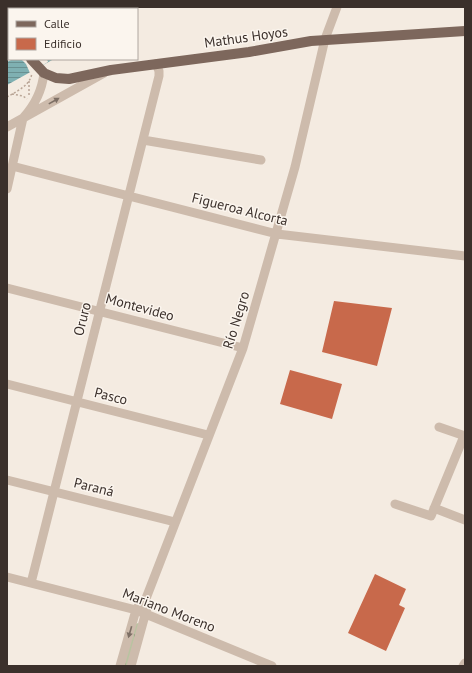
<svg xmlns="http://www.w3.org/2000/svg" width="472" height="673" font-family="'PT Sans',sans-serif">
	<defs>
		<pattern id="grass-tufts" width="24" height="20" patternUnits="userSpaceOnUse"><rect width="24" height="20" fill="#b8c4a0"/><path d="M3 7l-1-3M5 7V3M7 7l1-3M15 17l-1-3M17 17v-4M19 17l1-3" fill="none" stroke="#97a083"/></pattern>
		<pattern id="water-rules" width="6" height="5" patternUnits="userSpaceOnUse"><rect width="6" height="5" fill="#7fb0b2"/><path d="M0 2.5h6" fill="none" stroke="#699091"/></pattern>
	</defs>
	<rect width="100%" height="100%" fill="#f4ebe1"/>
	<!-- grass -->
	<path fill="url(#grass-tufts)" d="M138,623L140,627L128,666H122L134,625Z"/>
	<!-- green -->
	<path fill="#b8c4a0" d="M7,7H28V9H9V33L7,34Z"/>
	<!-- water -->
	<path fill="url(#water-rules)" d="M13,59H54L7,85V62Z"/>
	<!-- pier -->
	<path fill="#f4ebe1" d="M21,59H47L48,62L30,73L26,64Z"/>
	<!-- building -->
	<path fill="#c8694b" d="M334,301L392,308L377,366L322,352Z
		M290,370L342,384L332,419L280,404Z
		M375,574L406,589L399,605L405,608L386,651L348,633Z"/>
	<g fill="none" stroke-linecap="round" stroke-linejoin="round">
		<!-- path -->
		<path stroke="#b9a596" stroke-width="1.5" stroke-dasharray="2 2" stroke-linecap="butt" d="M67,9L69,7
			M7,59L9,58
			M12,94L23,96L27,99
			M29,95V81
			M7,97C17,91 30,86 32,73"/>
		<!-- minor -->
		<path stroke="#cdbbac" stroke-width="9" d="M7,127L104,73
			M143,140L261,160
			M12,166L277,234L465,256
			M7,189L23,118C35,105 42,91 44,73
			M7,288L243,348
			M7,384L208,435
			M439,427L465,436
			M7,480L175,522
			M395,504L431,516L464,436
			M434,508L465,520
			M7,577L136,610L272,666
			M31,583L159,76V71L156,64
			M120,666L136,610L139,605L145,601L243,348L295,167L325,39L337,7
			M131,666L147,608
			M463,666L465,663"/>
		<!-- major -->
		<path stroke="#7d675c" stroke-width="10" d="M31,59L44,73L56,78L69,79L111,70L249,52L311,41L465,31"/>
		<!-- highway -->
		<path stroke="#5c4a42" stroke-width="12" d="M32,9L33,7
			M7,41L9,40"/>
	</g>
	<!-- one-way arrows -->
	<defs><path id="oneway-solid" d="M-6-.8H1V-3.2L6.5 0L1 3.2V.8H-6Z"/></defs>
	<g fill="#7d6f65">
		<use href="#oneway-solid" transform="translate(54 101) rotate(-29)"/>
		<use href="#oneway-solid" transform="translate(130 632) rotate(106)"/>
	</g>
	<g text-anchor="middle" stroke-width="3" stroke-linejoin="round" paint-order="stroke">
		<!-- street labels -->
		<g font-size="14" fill="#3b302b" stroke="#fbf5ee">
			<text transform="translate(246 37) rotate(-8)" y="5">Mathus Hoyos</text>
			<text transform="translate(240 209) rotate(14)" y="5">Figueroa Alcorta</text>
			<text transform="translate(140 307) rotate(15)" y="5">Montevideo</text>
			<text transform="translate(82 319) rotate(-76)" y="5">Oruro</text>
			<text transform="translate(236 320) rotate(-73)" y="5">Río Negro</text>
			<text transform="translate(111 396) rotate(14)" y="5">Pasco</text>
			<text transform="translate(94 487) rotate(14)" y="5">Paraná</text>
			<text transform="translate(169 610) rotate(21)" y="5">Mariano Moreno</text>
		</g>
	</g>
	<!-- border -->
	<rect width="472" height="673" fill="none" stroke="#3b302b" stroke-width="16"/>
	<!-- legend -->
	<rect x="8" y="8" width="130" height="52" fill="#fbf5ee" stroke="#aea6a0"/>
	<rect x="16" y="21" width="20" height="6" fill="#7d675c" stroke="#aea6a0"/>
	<text x="44" y="28" font-size="12" fill="#3b302b">Calle</text>
	<rect x="16" y="38" width="20" height="12" fill="#c8694b" stroke="#aea6a0"/>
	<text x="44" y="48" font-size="12" fill="#3b302b">Edificio</text>
</svg>
